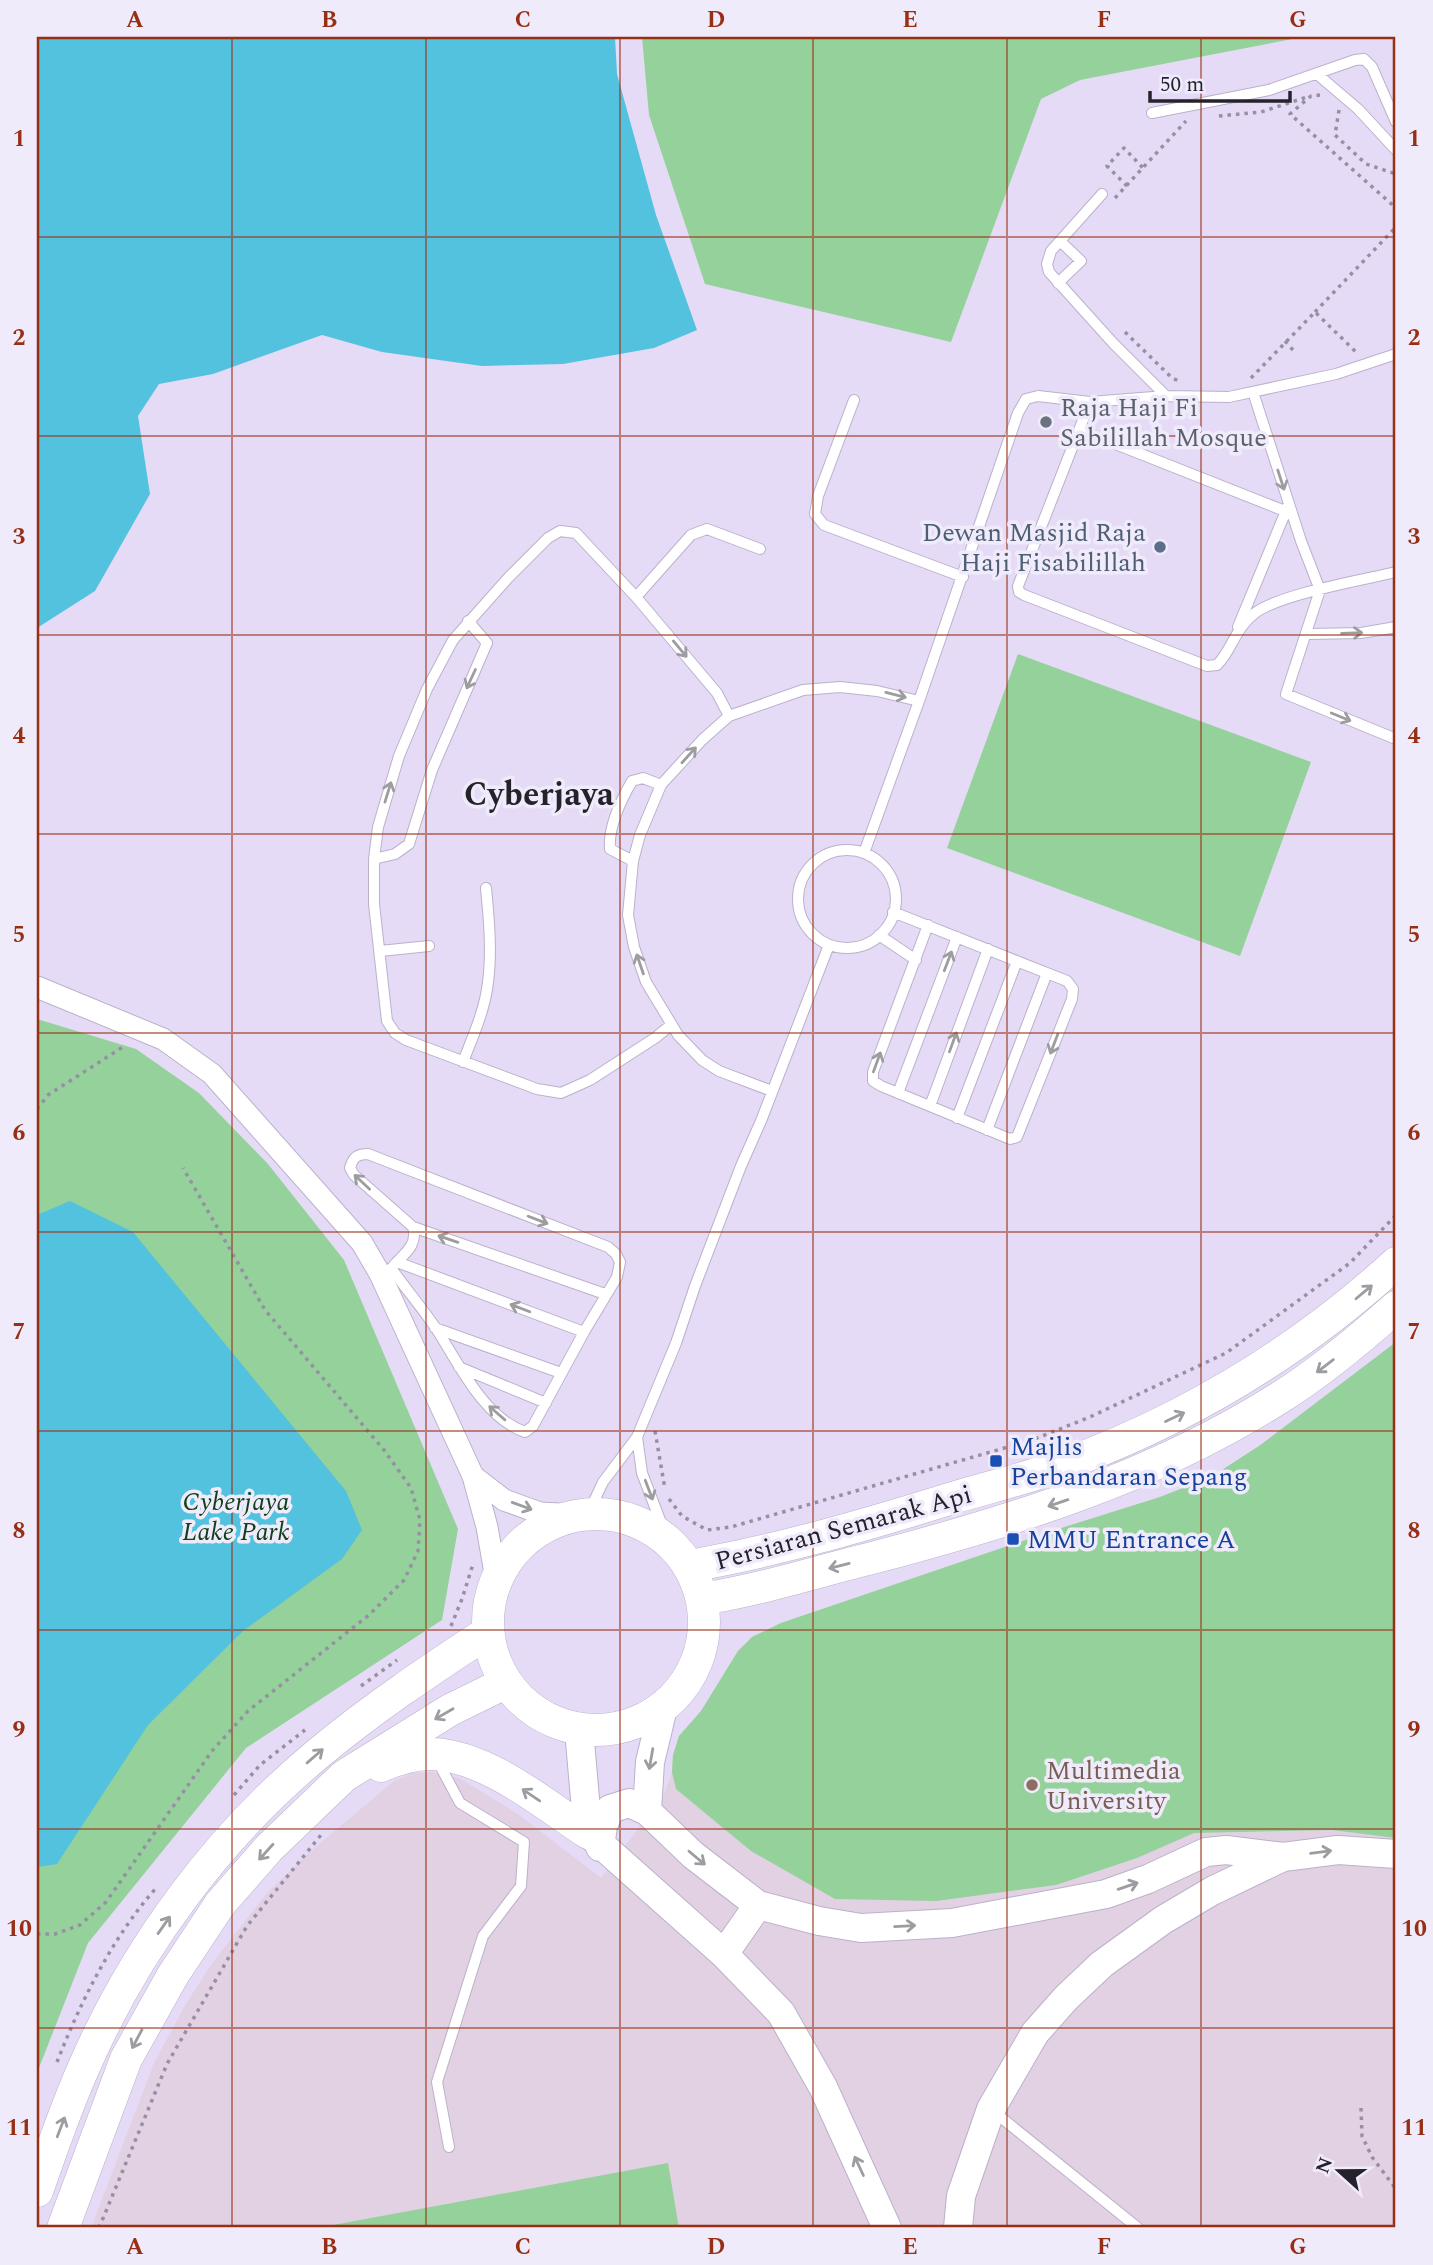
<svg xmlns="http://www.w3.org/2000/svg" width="1433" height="2265" font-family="Spectral,serif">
	<rect width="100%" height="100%" fill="#e5dbf6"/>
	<!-- education -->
	<path fill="#e1d1e3" d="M1396,1342V2228H91L154,2063L187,2002L213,1962L267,1893L312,1850L394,1781L413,1773L432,1772L459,1778L518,1814L601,1878L664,1794L672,1772L673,1755L679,1736L701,1711L738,1651L752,1637L781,1623L1055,1530L1160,1497L1211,1477L1259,1446Z"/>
	<!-- green -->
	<path fill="#95d19b" d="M642,37H1303L1080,80L1041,99L951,342L705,284L649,115Z
		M1018,654L1311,762L1240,956L947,848Z
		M37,1019L136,1049L199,1093L268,1164L344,1260L458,1529L442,1620L246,1748L88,1943L37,2073Z
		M1396,1342V1838L1332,1830L1194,1833L1137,1858L1056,1885L936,1901L835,1899L751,1851L676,1789L672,1772L673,1755L679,1736L701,1711L738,1651L752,1637L781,1623L1055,1530L1160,1497L1211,1477L1259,1446Z
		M668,2163L679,2228H317Z"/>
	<!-- water -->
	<path fill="#52c2de" d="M37,37H615L617,74L656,215L697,330L654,348L563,364L482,366L382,352L322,335L213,374L159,384L138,416L150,494L95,591L37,628Z
		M70,1201L133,1232L346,1491L362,1530L342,1559L243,1631L148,1725L57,1864L37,1867V1215Z"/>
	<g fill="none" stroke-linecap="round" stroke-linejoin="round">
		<defs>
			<path id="service" d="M1317,74L1358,109L1396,150
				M1152,113L1269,90L1355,60L1364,59L1372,67L1396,122
				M1102,194L1051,251L1047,264L1049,272L1113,343L1166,396L1229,397L1336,374L1396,354
				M1058,283L1081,261L1060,241
				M1253,392L1301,541L1320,590L1286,694L1396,739
				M854,400L818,496L815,514L824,525L963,577
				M1090,402L1018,586L1019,592L1024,595L1207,666L1217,665C1233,649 1234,629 1255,613C1280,594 1363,580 1396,572
				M1080,430L1285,511
				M636,597L691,535L707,529L760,549
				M1238,627L1288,506
				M1308,634L1361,633L1396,627
				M919,701L1018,413L1026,399L1038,396L1090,402L1166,396
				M798 899a49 49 0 1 1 98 0a49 49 0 1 1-98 0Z
				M374,859L395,854L409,844L432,770L487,643L468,621
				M633,861L610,849C608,826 621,800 632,781L643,778L661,785
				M893,912L1067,981L1073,989L1072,999L1017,1137L1010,1139L881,1086L873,1081V1072L928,925
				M879,935L916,960
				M380,951L429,946
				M671,1025L655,1038L590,1080L561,1093L537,1089L406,1040L395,1033L387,1021L374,904V859L378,827L399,756L427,689L453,640L508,578L548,538L560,531L576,533L636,597L717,693L729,716
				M463,1062C473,1036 485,1010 488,982C492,952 489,919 486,888
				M772,1091L719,1071L702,1060L678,1035L646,982L634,947L628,915L633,861L640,835L661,785L702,740L729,716L803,690L840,687L877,691L919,701L864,853
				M898,1093L957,937
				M930,1106L988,949
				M957,1118L1017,961
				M987,1130L1047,973
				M397,1262L584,1332
				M394,1265C405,1253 418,1245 413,1227
				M391,1268C406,1289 423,1309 437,1330C459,1364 484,1418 525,1432L533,1426L584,1332L617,1277L620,1262L616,1254L608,1247L368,1154C357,1154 353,1157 350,1168L354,1175L413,1227L605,1294
				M435,1328L561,1373
				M459,1367L546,1403
				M637,1437L642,1473L668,1541
				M588,1514L603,1482L637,1437L676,1343L695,1286L741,1166L761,1121L829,945
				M437,1760L460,1803L524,1842L521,1886L483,1936L437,2082L449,2147
				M993,2111L1138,2228"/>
			<path id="minor" d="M37,987L163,1039L212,1074L362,1243L380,1274L473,1476L487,1527L496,1579
				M473,1476L504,1500L540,1513L579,1515"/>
			<path id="tertiary" d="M579,1730L588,1833L724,1954L781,2013L823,2087L887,2228
				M647,1811L650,1762L663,1708
				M600,1847L603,1826L610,1809L629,1803L647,1811L693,1855L758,1905L819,1921L861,1928L952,1923L1106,1894L1148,1879L1206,1852L1226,1850L1283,1857
				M724,1954L758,1905
				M958,2228L961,2196L991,2109L1035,2033L1066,1998L1102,1964L1163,1920L1212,1891L1283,1857L1338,1850L1396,1854"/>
			<path id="secondary" d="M488 1622a108 108 0 1 1 216 0a108 108 0 1 1-216 0Z
				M689,1566C776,1551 862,1526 946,1500C985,1488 1025,1479 1063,1465C1187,1419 1299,1352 1396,1263
				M702,1599C760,1590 815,1572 872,1558C1014,1521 1154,1477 1279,1398C1321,1372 1359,1340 1396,1307
				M381,1766C397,1759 416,1753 434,1754C488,1757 544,1804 588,1833
				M37,2191C52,2149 66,2107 84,2067C136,1947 219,1835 320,1752C373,1708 430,1670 488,1632
				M63,2228L126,2059L173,1975L220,1904L269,1848L344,1776L450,1710L505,1683"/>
		</defs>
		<!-- service casing -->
		<use href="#service" stroke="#bbb1cb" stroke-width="12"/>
		<!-- minor casing -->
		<use href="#minor" stroke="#bbb1cb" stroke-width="23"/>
		<!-- tertiary casing -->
		<use href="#tertiary" stroke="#bbb1cb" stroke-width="30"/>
		<!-- secondary casing -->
		<use href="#secondary" stroke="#bbb1cb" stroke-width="33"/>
		<!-- path -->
		<path stroke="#978fa3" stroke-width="3.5" stroke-dasharray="3.5 5" stroke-linecap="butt" d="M1320,95L1311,96L1290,114L1396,208
			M1339,110L1335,135L1366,164L1396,174
			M1219,116L1261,112L1307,97
			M1127,186L1107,166L1124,148L1144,169
			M1115,198L1186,121
			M1315,312L1396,227
			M1125,332L1172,378L1179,381
			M1285,341L1293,350
			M1251,378L1315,312L1356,352
			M37,1109L48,1095L126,1045
			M655,1431L665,1489
			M669,1499L682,1516L707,1530L731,1527L1032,1440L1090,1417L1226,1353L1350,1263L1396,1215
			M451,1626L462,1599L473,1564
			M361,1686L397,1660
			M234,1795L260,1765L305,1730
			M37,1934H55L80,1925L106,1902L212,1751L248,1711L369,1615L404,1580L418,1551L420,1520L411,1488L384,1450L265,1310L183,1168
			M57,2062C81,2001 113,1936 157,1887
			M1361,2108L1362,2136L1372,2157L1396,2189
			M99,2228L167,2064L247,1926L321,1835"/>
		<!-- service -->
		<use href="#service" stroke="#fff" stroke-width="10"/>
		<!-- minor -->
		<use href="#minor" stroke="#fff" stroke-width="21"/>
		<!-- tertiary -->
		<use href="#tertiary" stroke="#fff" stroke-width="28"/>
		<!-- secondary -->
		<use href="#secondary" stroke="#fff" stroke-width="32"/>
	</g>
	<!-- one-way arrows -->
	<defs><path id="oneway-shaft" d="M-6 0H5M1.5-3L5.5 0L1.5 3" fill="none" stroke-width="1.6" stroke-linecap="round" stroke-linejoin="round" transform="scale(1.75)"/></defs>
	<g stroke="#9d9ca0">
		<use href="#oneway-shaft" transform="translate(1281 480) rotate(72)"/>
		<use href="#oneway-shaft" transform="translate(1352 633) rotate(-2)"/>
		<use href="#oneway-shaft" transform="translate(680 649) rotate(50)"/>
		<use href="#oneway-shaft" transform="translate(471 679) rotate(115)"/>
		<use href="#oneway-shaft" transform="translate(896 695) rotate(14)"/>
		<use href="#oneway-shaft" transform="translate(1341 717) rotate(22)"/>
		<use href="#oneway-shaft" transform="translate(689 755) rotate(-48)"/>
		<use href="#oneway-shaft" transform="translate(388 792) rotate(-73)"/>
		<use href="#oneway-shaft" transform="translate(948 961) rotate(-69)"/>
		<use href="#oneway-shaft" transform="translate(640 964) rotate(-109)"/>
		<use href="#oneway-shaft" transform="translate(953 1042) rotate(-70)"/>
		<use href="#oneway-shaft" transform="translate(1054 1044) rotate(111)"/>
		<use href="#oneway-shaft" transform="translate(877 1062) rotate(-70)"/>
		<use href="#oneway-shaft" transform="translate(362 1182) rotate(-137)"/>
		<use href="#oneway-shaft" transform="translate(538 1220) rotate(21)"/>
		<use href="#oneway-shaft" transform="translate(448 1239) rotate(-161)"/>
		<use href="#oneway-shaft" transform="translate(1364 1292) rotate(-40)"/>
		<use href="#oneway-shaft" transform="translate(520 1308) rotate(-159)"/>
		<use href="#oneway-shaft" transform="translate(1325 1366) rotate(143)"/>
		<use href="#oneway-shaft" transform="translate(497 1413) rotate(-139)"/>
		<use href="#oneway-shaft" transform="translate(1175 1417) rotate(-26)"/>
		<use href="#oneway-shaft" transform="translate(649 1490) rotate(69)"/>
		<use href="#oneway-shaft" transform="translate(1058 1503) rotate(161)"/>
		<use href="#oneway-shaft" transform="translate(522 1506) rotate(20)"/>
		<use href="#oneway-shaft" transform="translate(839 1566) rotate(166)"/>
		<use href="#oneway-shaft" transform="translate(444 1714) rotate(150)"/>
		<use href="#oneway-shaft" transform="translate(315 1756) rotate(-41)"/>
		<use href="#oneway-shaft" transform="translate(651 1759) rotate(100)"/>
		<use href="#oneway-shaft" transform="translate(531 1795) rotate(-146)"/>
		<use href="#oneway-shaft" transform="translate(266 1852) rotate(132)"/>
		<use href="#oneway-shaft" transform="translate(1321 1852) rotate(-7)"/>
		<use href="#oneway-shaft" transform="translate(697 1858) rotate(40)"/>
		<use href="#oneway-shaft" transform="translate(1128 1886) rotate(-19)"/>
		<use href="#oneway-shaft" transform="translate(164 1925) rotate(-55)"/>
		<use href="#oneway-shaft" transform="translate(905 1926) rotate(-3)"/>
		<use href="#oneway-shaft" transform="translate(137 2039) rotate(118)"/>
		<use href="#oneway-shaft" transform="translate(61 2127) rotate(-69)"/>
		<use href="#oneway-shaft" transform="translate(859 2166) rotate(-115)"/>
	</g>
	<!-- grid -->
	<path fill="none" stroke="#972f14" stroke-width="2" stroke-opacity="0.55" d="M232,37V2228M426,37V2228M620,37V2228M813,37V2228M1007,37V2228M1201,37V2228M37,237H1396M37,436H1396M37,635H1396M37,834H1396M37,1033H1396M37,1232H1396M37,1431H1396M37,1630H1396M37,1829H1396M37,2028H1396"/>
	<!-- markers -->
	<circle fill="#6b7280" stroke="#f0ebfb" stroke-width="2.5" cx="1046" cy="422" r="7"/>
	<circle fill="#5c6f8a" stroke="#f0ebfb" stroke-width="2.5" cx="1160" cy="547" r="7"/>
	<g fill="#1a4fb4" stroke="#f0ebfb" stroke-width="2.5">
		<rect x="989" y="1454" width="14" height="14" rx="3.5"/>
		<rect x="1006" y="1532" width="14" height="14" rx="3.5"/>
	</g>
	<circle fill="#8d6e63" stroke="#f0ebfb" stroke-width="2.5" cx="1032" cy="1785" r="7"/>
	<g text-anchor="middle" stroke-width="7" stroke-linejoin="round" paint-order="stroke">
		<!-- worship labels -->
		<g font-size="26" fill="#5b616d" stroke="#f0ebfb" text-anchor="start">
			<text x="1060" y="416">Raja Haji Fi<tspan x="1060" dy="30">Sabilillah Mosque</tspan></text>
		</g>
		<!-- service labels -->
		<g font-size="26" fill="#4e5e75" stroke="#f0ebfb" text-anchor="end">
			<text x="1146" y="541">Dewan Masjid Raja<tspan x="1146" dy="30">Haji Fisabilillah</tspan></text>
		</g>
		<!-- transit labels -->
		<g font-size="26" fill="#164399" stroke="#f0ebfb" text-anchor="start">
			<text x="1010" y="1455">Majlis<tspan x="1010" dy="30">Perbandaran Sepang</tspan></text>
			<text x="1027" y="1548">MMU Entrance A</text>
		</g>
		<!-- park labels -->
		<g font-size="26" font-style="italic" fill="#10411a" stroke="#f0ebfb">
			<text x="236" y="1510">Cyberjaya<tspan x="236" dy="30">Lake Park</tspan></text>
		</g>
		<!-- street labels -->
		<g font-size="26" fill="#26222c" stroke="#f0ebfb">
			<text transform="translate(843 1527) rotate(-15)" y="9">Persiaran Semarak Api</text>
		</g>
		<!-- education labels -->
		<g font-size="26" fill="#785e54" stroke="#f0ebfb" text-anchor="start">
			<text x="1046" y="1779">Multimedia<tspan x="1046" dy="30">University</tspan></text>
		</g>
		<!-- district labels -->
		<g font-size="33" font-weight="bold" fill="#26222c" stroke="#f0ebfb">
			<text x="539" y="805">Cyberjaya</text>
		</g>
	</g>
	<!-- border -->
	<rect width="1433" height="2265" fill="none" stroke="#f0ebfb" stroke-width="77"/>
	<!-- north arrow -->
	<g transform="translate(1339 2171) rotate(291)" stroke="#f0ebfb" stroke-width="5" paint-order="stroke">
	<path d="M0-5L12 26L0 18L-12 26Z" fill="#26222c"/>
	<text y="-10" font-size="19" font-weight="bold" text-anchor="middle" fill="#26222c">N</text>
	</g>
	<!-- scale -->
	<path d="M1150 91v10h140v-10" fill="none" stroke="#26222c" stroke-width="3.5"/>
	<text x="1160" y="91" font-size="21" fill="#26222c" stroke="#f0ebfb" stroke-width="5" paint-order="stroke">50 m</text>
	<rect x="38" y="38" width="1356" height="2188" fill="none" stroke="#972f14" stroke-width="2.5"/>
	<g font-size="23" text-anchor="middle" font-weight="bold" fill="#972f14">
		<text x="135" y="27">A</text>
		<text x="329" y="27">B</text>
		<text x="523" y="27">C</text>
		<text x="716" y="27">D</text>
		<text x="910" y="27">E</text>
		<text x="1104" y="27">F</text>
		<text x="1298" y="27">G</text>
		<text x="19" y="146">1</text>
		<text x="1414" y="146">1</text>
		<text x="19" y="345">2</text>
		<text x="1414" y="345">2</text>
		<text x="19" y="544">3</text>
		<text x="1414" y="544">3</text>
		<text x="19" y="743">4</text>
		<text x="1414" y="743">4</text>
		<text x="19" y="942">5</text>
		<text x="1414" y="942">5</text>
		<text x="19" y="1140">6</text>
		<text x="1414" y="1140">6</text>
		<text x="19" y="1339">7</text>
		<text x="1414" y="1339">7</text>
		<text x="19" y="1538">8</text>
		<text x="1414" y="1538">8</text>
		<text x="19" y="1737">9</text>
		<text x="1414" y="1737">9</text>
		<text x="19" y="1936">10</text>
		<text x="1414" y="1936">10</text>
		<text x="19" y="2135">11</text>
		<text x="1414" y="2135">11</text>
		<text x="135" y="2254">A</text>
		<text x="329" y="2254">B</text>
		<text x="523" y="2254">C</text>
		<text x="716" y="2254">D</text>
		<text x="910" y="2254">E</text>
		<text x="1104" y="2254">F</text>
		<text x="1298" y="2254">G</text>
	</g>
</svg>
